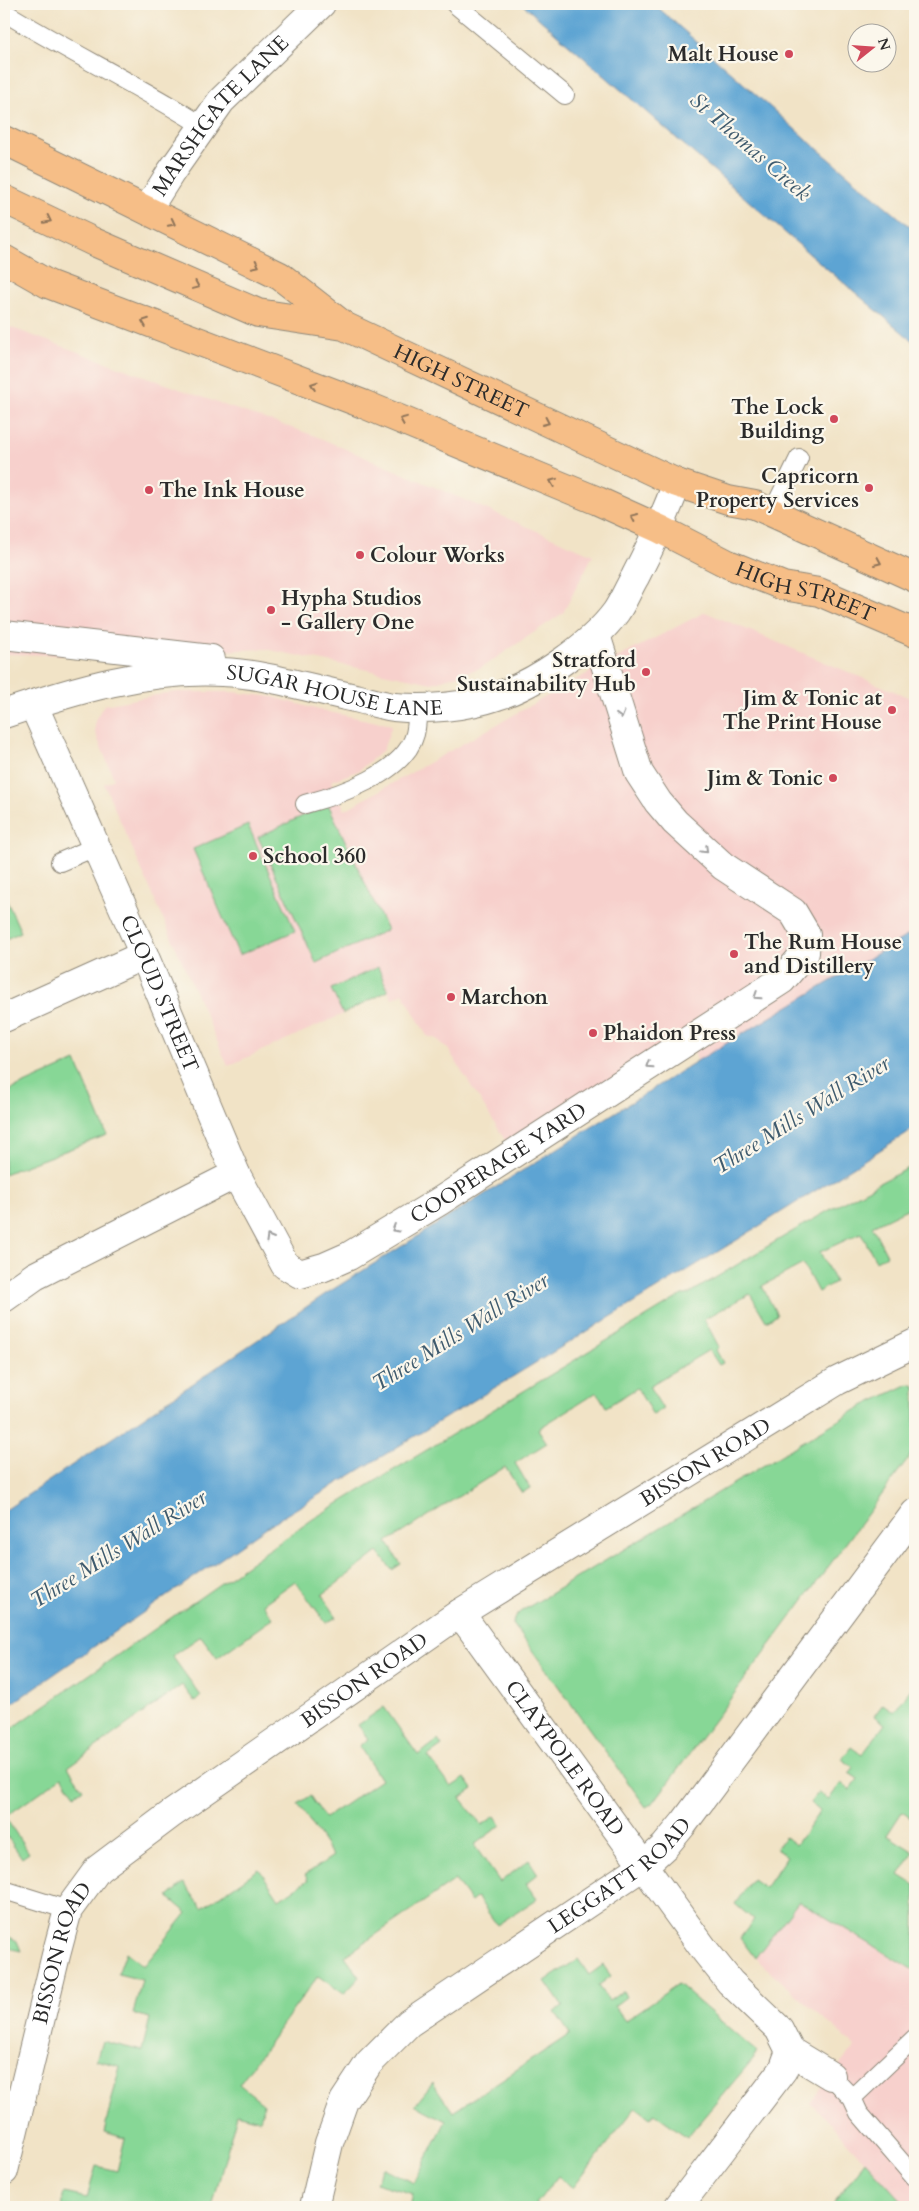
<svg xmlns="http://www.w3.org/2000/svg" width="919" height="2211" font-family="Cardo,serif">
	<rect width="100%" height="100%" fill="#fbf7ec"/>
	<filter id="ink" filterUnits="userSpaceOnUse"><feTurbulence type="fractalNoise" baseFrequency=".02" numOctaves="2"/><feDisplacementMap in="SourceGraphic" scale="10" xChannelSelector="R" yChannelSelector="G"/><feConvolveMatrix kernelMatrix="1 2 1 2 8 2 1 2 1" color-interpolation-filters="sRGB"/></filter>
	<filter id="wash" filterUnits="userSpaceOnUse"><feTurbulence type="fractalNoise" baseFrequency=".0096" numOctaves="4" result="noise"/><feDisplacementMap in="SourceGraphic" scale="20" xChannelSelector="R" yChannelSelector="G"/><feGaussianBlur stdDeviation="1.12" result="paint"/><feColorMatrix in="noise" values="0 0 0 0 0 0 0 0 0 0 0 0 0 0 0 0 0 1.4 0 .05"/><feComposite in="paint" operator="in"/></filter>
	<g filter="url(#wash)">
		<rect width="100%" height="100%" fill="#f1e3c6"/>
		<!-- built -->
		<path fill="#f7d0cc" d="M4,325L229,407L313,435L593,555L563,613L481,668L432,683L265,649L106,656L4,654Z
			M705,612L915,700V931L697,1061L691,1039L513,1153L448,1049L437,1039L427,1036L403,993L392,999L388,991L352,1010L228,1066L104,784L114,779L95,732V720L104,705L173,692H233L273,697L319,710L392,725L383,750L358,771L331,781L345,810L590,672Z
			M799,1901L915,1971V2207H907L810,2102L855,2046L755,1958Z"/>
		<!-- green -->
		<path fill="#87d796" stroke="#598160" d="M328,804L387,930L316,963L258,837Z
			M248,825L295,931L239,955L193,849Z
			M4,895L21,932L4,940Z
			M378,967L388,991L343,1014L331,989Z
			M76,1061L107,1135L4,1174V1093Z
			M915,1165V1205L872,1226L887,1255L876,1261L861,1233L820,1252L835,1282L818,1292L803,1264L762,1286L777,1315L766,1321L750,1294L704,1319L719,1347L716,1350L723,1363L719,1365L709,1350L649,1386L663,1409L653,1415L637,1388L606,1407L597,1392L538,1429L547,1443L515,1463L530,1488L522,1493L505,1467L387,1542L401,1564L392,1570L378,1552L322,1595L337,1617L326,1623L295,1581L263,1604L273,1618L217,1658L201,1636L172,1656L201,1696L195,1702L182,1685L68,1767L83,1789L75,1795L62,1777L5,1817L29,1853L22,1858L4,1832V1734L313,1519L682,1295H687C762,1250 836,1203 915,1165Z
			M909,1384L915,1386V1450L653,1803L646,1807L513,1624L514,1618L520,1612L859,1408Z
			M915,1683V1821L902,1812L887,1835L914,1852L899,1875L915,1885V1971L799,1901L755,1958L740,1938L754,1920L735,1904L752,1879L765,1888L787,1856L776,1848L785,1837L796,1845L820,1811L810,1803L818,1792L829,1799L841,1783L850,1790L858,1779L849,1773L853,1767L842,1759L851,1747L862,1755L885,1724L874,1716L883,1704L894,1712Z
			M384,1707L418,1755L438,1740L442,1746L428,1756L451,1787L465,1778L473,1789L460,1798L482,1825L495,1816L501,1825L474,1845L500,1882L529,1860L538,1874L526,1884L537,1899L497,1925L477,1897L471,1902L455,1880L345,1956L360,1977L344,1994L318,1976L239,2084L264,2104L260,2120L237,2114L212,2207H61L64,2193L87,2198L96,2166L117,2171L125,2138L104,2132L120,2066L96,2060L102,2041L142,2051L150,2018L133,2014L142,1980L118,1974L126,1952L144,1966L187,1913L168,1897L184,1883L202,1908L259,1869L279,1899L308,1880L305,1875L333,1856L298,1804L310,1796L325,1818L381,1780L359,1746L368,1739L358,1725Z
			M4,1934L17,1941L21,1951L4,1947Z
			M578,1959L589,1975L603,1965L611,1976L598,1986L609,2001L623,1991L626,1997L614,2006L625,2021L678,1984L758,2053L687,2137L654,2113L650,2118L636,2107L573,2188L558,2176L536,2204L540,2207H410L413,2194L375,2183L384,2168L414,2183L446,2121L415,2105L433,2083L453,2112L570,2034L555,2012L563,2007L545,1981Z
			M865,2161L907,2207H831Z"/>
		<!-- water -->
		<path fill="#5da4d3" stroke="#44687f" d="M522,4H654L806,139L915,231V343L806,251Z
			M915,931V1128L737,1240L271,1524L4,1709V1511L324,1295L697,1061Z"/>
	</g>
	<g filter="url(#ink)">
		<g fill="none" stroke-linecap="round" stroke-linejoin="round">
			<defs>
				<path id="lane" d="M455,4L565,95
					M4,12C69,52 138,85 203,126
					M772,513L799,458
					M305,804C339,795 405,773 415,734C417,726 417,716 418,707
					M60,862L95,847
					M4,1890L68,1910
					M831,2076L852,2098L859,2113L915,2178
					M852,2098L915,2038"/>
				<g id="street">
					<path id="s1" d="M147,210L171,172L221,101L321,4"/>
					<path d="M4,635L211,659"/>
					<path id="s2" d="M33,704L144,955L236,1174L285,1265L300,1274L324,1267L349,1256L440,1201L782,980L805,953L806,934L793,912L723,866L675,822L658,802L639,773L596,635"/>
					<path id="s3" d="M4,714C74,690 147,668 222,672C267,674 311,689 355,698C368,701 381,705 394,707C427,710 465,707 497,696C535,684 592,645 616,612C623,602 628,589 635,577C651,546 665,516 677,483"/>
					<path d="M4,1018L144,955"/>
					<path d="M4,1298L35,1276L236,1174"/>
					<path id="s4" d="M460,1613L706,1952L730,1982L779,2029L790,2051L831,2076"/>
					<path id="s5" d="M4,2171L56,1955L68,1910L98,1869L170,1815L460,1613L837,1381L915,1343"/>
					<path id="s6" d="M314,2207L329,2143L344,2101L369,2063L409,2023L643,1866L665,1846L684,1823L915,1513"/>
					<path d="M678,2207L783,2070L790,2051"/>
				</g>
				<g id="primary">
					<path d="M4,140L280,276L343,325"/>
					<path id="s7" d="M4,199L94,242L258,313L344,326L677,483L728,500L755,505L915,578"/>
					<path id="s8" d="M4,259L48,284L363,404L598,501L660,529L728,564L783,586L819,592L915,633"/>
				</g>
			</defs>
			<!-- lane casing -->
			<use href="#lane" stroke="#8e8778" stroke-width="20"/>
			<!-- street casing -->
			<use href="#street" stroke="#8e8778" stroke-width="30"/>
			<!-- primary casing -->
			<use href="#primary" stroke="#8e8778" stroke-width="30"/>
			<!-- lane -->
			<use href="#lane" stroke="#fff" stroke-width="18"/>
			<!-- street -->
			<use href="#street" stroke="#fff" stroke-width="28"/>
			<!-- primary -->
			<use href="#primary" stroke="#f6be87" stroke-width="28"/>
		</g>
		<!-- one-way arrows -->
		<defs><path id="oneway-chevron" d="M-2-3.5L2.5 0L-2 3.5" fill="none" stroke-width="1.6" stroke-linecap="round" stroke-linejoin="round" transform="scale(1.25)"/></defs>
		<g stroke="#907459">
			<use href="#oneway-chevron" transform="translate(48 220) rotate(26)"/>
			<use href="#oneway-chevron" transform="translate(172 223) rotate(27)"/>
			<use href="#oneway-chevron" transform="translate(256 265) rotate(26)"/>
			<use href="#oneway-chevron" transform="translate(196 286) rotate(24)"/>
			<use href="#oneway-chevron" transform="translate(145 322) rotate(-159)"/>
			<use href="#oneway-chevron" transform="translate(314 385) rotate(-159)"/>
			<use href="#oneway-chevron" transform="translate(403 420) rotate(-158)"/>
			<use href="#oneway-chevron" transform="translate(546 422) rotate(25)"/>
			<use href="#oneway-chevron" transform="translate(553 482) rotate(-158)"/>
			<use href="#oneway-chevron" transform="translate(634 517) rotate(-155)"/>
			<use href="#oneway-chevron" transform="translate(878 562) rotate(24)"/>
		</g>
		<g stroke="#a0a0a0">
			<use href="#oneway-chevron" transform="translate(621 715) rotate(73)"/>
			<use href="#oneway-chevron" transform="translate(705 850) rotate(44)"/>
			<use href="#oneway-chevron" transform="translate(757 996) rotate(147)"/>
			<use href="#oneway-chevron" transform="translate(649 1065) rotate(147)"/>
			<use href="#oneway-chevron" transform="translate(395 1229) rotate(149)"/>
			<use href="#oneway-chevron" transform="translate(269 1238) rotate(-120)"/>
		</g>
	</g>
	<!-- markers -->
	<g fill="#d1495b" stroke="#fbf7ec" stroke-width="2">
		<circle cx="789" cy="54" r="5"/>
		<circle cx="834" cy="419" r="5"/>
		<circle cx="869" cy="488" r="5"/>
		<circle cx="149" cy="490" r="5"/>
		<circle cx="360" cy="555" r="5"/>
		<circle cx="271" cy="610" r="5"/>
		<circle cx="646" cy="672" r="5"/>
		<circle cx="892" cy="710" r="5"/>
		<circle cx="833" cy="778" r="5"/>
		<circle cx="253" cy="856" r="5"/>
		<circle cx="734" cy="954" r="5"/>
		<circle cx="451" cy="997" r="5"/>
		<circle cx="593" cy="1033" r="5"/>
	</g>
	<g text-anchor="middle" stroke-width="4.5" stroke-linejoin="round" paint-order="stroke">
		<!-- poi labels -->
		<g font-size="21" font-weight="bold" fill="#2b2b2b" stroke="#fbf7ec" text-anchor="start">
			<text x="779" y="61" text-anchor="end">Malt House</text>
			<text x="824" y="414" text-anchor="end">The Lock<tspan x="824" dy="24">Building</tspan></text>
			<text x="859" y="483" text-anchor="end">Capricorn<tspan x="859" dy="24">Property Services</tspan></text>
			<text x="159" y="497">The Ink House</text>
			<text x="370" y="562">Colour Works</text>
			<text x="281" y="605">Hypha Studios<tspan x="281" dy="24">- Gallery One</tspan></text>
			<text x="636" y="667" text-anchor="end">Stratford<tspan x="636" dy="24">Sustainability Hub</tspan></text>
			<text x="882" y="705" text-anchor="end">Jim &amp; Tonic at<tspan x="882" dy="24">The Print House</tspan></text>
			<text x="823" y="785" text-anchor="end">Jim &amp; Tonic</text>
			<text x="263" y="863">School 360</text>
			<text x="744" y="949">The Rum House<tspan x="744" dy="24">and Distillery</tspan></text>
			<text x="461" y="1004">Marchon</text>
			<text x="603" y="1040">Phaidon Press</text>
		</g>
		<!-- street labels -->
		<g font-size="21" fill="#2b2b2b" stroke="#fbf7ec">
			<text dy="7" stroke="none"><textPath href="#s1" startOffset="120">MARSHGATE LANE</textPath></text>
			<text dy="7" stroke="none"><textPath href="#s7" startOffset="495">HIGH STREET</textPath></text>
			<text dy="7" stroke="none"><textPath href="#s8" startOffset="869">HIGH STREET</textPath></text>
			<text dy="7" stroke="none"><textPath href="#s3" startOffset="338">SUGAR HOUSE LANE</textPath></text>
			<text dy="7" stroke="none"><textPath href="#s2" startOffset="316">CLOUD STREET</textPath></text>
			<text dy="7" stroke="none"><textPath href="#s2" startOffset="861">COOPERAGE YARD</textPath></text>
			<text dy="7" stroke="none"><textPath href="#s5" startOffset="1051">BISSON ROAD</textPath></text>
			<text dy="7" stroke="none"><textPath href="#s5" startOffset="646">BISSON ROAD</textPath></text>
			<text dy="7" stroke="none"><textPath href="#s4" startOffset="179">CLAYPOLE ROAD</textPath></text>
			<text dy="7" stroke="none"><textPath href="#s6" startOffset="470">LEGGATT ROAD</textPath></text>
			<text dy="7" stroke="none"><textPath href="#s5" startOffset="226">BISSON ROAD</textPath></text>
		</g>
		<!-- water labels -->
		<g font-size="22" font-style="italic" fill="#3f5b6e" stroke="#fbf7ec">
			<text transform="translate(751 146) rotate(41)" y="8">St Thomas Creek</text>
			<text transform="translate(801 1114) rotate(-32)" y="8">Three Mills Wall River</text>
			<text transform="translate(460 1331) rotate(-32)" y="8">Three Mills Wall River</text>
			<text transform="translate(118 1548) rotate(-32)" y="8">Three Mills Wall River</text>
		</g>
	</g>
	<!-- margin -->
	<rect width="919" height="2211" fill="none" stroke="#fbf7ec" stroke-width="20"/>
	<!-- north arrow -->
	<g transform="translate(872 48) rotate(73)"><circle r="24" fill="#fbf7ec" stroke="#a8a59f"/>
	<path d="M0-4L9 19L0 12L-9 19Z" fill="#d1495b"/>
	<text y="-8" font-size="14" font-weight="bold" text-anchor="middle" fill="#2b2b2b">N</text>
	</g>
</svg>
